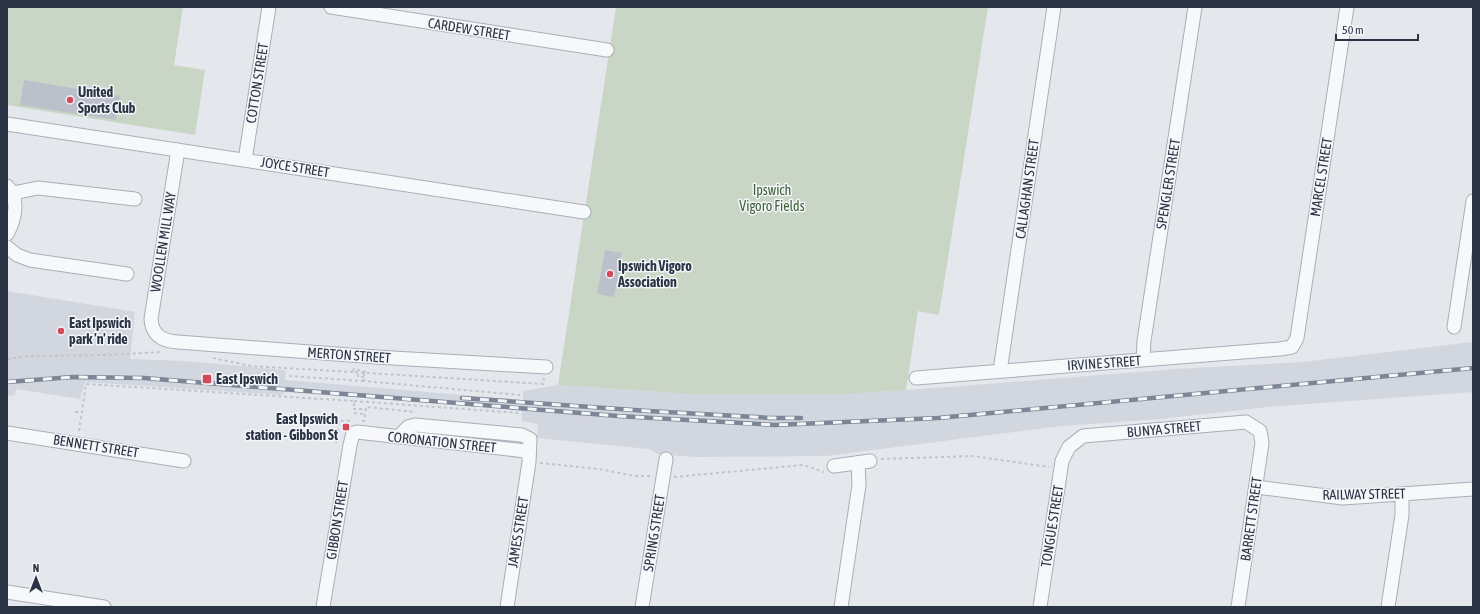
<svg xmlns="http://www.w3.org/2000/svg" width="1480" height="614" font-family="'Asap Condensed',sans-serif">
	<rect width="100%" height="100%" fill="#e4e7ec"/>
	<!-- built -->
	<path fill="#d2d6de" d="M7,291L135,312L130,359L184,361L286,370L285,380L523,400V391L558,385L689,394H845L949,387L1176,369L1303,362L1473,342V392L1268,407L1160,419L1062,426L826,456L695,457L658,454L649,449L537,438L538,424L522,421V410L284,392L283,395L85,382L80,399L16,389L15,395L7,396Z"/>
	<!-- green -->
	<path fill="#c9d6c5" d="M7,7H183L174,65L205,70L195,135L7,105Z
		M616,7H988L939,315L918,311L906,390L845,394H689L558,385Z"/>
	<!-- building -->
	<path fill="#bbc0ca" d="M24,80L120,96L116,120L20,105Z
		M605,250L622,253L614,297L597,294Z"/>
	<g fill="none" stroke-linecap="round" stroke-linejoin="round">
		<defs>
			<path id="minor" d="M331,7L607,50
				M7,124L584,212
				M178,150L151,319C152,336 163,341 178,342L376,357L546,367
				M245,160L269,7
				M7,186C20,198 15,220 7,234
				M13,193L38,188L135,199
				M7,247L17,255L30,260L127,274
				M1454,327L1473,201
				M1143,360L1144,341L1195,7
				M1000,371L1054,7
				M916,378L1280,349L1292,347L1297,338L1347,7
				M7,433L184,461
				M398,437L408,427L415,425L522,435L530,439L529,462L507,607
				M834,466L870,461
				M1256,487L1343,498L1473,489
				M7,592L104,607
				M323,607L350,445L353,433L357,432L525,451L529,456
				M642,607L666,459
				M841,607L859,485L858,463
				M1040,607L1062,461L1069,447L1083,436L1246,422L1260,431L1262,443L1238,607
				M1388,607L1402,515V494"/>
		</defs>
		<!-- minor casing -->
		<use href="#minor" stroke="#a9aeb7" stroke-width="15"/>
		<!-- path -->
		<path stroke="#c2c5cb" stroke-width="2" stroke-dasharray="3 3" stroke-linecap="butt" d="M213,358L251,366L353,372
			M7,359L32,356L105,355L162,352
			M354,368L353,372L543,384L544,378
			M364,373V381L520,395
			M289,376L364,381
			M354,401L519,413
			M362,409H354V413L364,414
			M75,412H82
			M362,421H364L366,407L416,412
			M79,431L86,384L354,401V409
			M336,443L339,421H352
			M881,459L973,456L1049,467
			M540,463L599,469L635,476H652
			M674,477L803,465L824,472"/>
		<!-- minor -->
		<use href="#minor" stroke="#f7f8fa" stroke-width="13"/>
		<defs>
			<path id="rail" d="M7,382L73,377L144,378L618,416L775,425L938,418L1473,368
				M462,398L648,411L771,418H801"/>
		</defs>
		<!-- rail casing -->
		<use href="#rail" stroke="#7d8696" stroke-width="4.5"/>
		<!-- rail -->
		<use href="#rail" stroke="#f4f6f9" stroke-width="3" stroke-dasharray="9" stroke-linecap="butt"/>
		<!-- path-bridge -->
		<path stroke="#c2c5cb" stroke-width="2" stroke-dasharray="3 3" stroke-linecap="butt" d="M364,377H358V370L366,372"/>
	</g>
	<!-- markers -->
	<g fill="#d1495b" stroke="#f4f6f9" stroke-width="1.5">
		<circle cx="70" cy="100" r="4"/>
		<circle cx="610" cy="274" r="4"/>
		<circle cx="61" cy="331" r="4"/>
		<rect x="202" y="374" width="10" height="10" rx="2"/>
		<rect x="342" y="423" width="8" height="8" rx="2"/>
	</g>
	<g text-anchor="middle" stroke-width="3" stroke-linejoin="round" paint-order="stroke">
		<!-- street labels -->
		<g font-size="14" fill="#2b3445" stroke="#f4f6f9">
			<text transform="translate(469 29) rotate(9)" y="5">CARDEW STREET</text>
			<text transform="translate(257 83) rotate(-81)" y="5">COTTON STREET</text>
			<text transform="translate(295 167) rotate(9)" y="5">JOYCE STREET</text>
			<text transform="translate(1321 177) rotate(-81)" y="5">MARCEL STREET</text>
			<text transform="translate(1168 184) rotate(-81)" y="5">SPENGLER STREET</text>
			<text transform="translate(1027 189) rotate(-82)" y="5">CALLAGHAN STREET</text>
			<text transform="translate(163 242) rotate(-81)" y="5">WOOLLEN MILL WAY</text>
			<text transform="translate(349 355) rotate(4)" y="5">MERTON STREET</text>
			<text transform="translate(1104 363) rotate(-4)" y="5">IRVINE STREET</text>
			<text transform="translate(1164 429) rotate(-5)" y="5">BUNYA STREET</text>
			<text transform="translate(442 442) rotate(6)" y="5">CORONATION STREET</text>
			<text transform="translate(96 446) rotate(9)" y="5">BENNETT STREET</text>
			<text transform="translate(1364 494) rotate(-1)" y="5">RAILWAY STREET</text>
			<text transform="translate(1251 519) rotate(-82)" y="5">BARRETT STREET</text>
			<text transform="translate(337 520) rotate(-81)" y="5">GIBBON STREET</text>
			<text transform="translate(1052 526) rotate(-81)" y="5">TONGUE STREET</text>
			<text transform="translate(518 532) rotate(-81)" y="5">JAMES STREET</text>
			<text transform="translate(654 533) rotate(-81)" y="5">SPRING STREET</text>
		</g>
		<!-- poi labels -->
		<g font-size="14" font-weight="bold" fill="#2b3445" stroke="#f4f6f9" text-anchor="start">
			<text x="78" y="97">United<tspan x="78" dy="16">Sports Club</tspan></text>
			<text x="618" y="271">Ipswich Vigoro<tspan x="618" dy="16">Association</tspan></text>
			<text x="69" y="328">East Ipswich<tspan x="69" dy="16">park 'n' ride</tspan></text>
			<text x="216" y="384">East Ipswich</text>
			<text x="338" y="424" text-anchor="end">East Ipswich<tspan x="338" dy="16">station - Gibbon St</tspan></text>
		</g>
		<!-- park labels -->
		<g font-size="14" fill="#3f6138" stroke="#f4f6f9">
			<text x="772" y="195">Ipswich<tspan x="772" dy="16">Vigoro Fields</tspan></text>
		</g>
	</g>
	<!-- border -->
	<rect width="1480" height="614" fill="none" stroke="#2b3445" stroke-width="16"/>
	<!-- north arrow -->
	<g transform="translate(36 578)" stroke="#f4f6f9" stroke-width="3" paint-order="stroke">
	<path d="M0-3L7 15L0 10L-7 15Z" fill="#2b3445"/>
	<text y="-6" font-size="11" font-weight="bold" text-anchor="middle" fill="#2b3445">N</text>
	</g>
	<!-- scale -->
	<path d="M1336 34v6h82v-6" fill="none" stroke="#2b3445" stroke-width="2"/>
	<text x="1342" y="34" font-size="12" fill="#2b3445" stroke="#f4f6f9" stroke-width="3" paint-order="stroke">50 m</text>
</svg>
